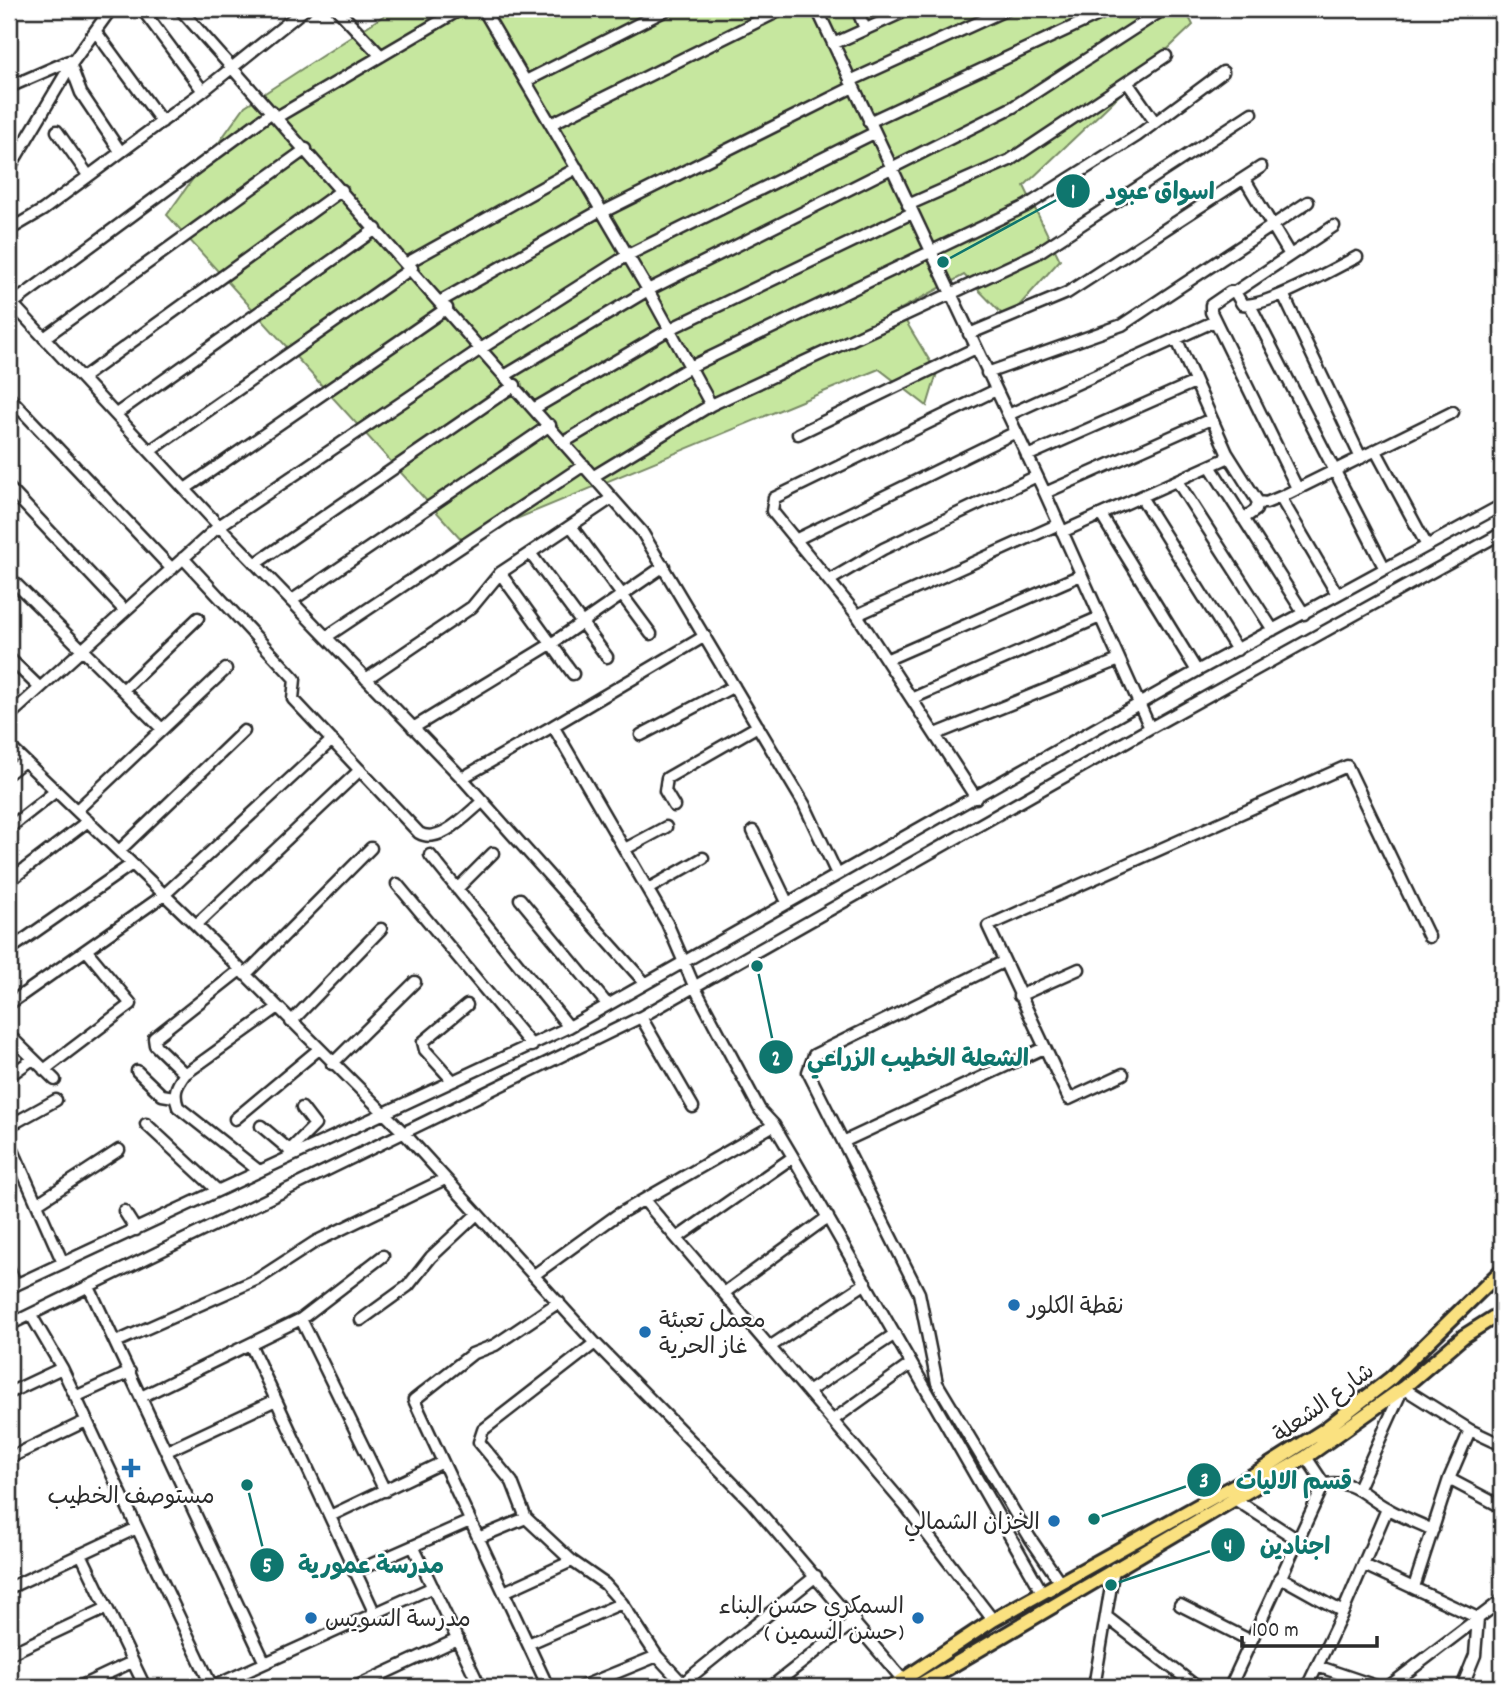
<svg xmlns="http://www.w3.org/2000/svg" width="1511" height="1696" font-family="Dekko,'Playpen Sans Arabic',sans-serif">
	<rect width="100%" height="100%" fill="#fff"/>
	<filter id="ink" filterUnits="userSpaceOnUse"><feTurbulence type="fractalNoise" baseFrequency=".0143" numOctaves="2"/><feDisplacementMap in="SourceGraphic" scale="14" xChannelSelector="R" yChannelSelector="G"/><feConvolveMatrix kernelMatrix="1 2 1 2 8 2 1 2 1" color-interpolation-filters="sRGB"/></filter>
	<g filter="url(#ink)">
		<!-- green -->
		<path fill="#c6e79f" stroke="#788965" stroke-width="2" d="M394,9H1185L1193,25L1024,186L1060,260L1007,319L964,275L899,310L937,373L927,406L879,369L463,541L167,215L245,106Z"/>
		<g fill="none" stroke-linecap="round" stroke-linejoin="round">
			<defs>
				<path id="minor" d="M142,9L203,91
					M180,9L642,532L804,804L837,874
					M337,9L381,56
					M483,9L648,290L711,405
					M817,9L1045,493L1150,728
					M857,9L865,29
					M96,32L162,122
					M833,44L910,9
					M526,81L668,9
					M850,81L1008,9
					M1127,82L1155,122
					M9,87L69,61L81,93L120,151
					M277,117L461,9
					M869,122L1111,9
					M551,124L783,9
					M57,131L88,175
					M9,169L72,63L111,9
					M1244,178L1290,255
					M908,205L1010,160L1166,56
					M603,212L853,87
					M9,230L43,210L203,91L305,9
					M407,263L577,168
					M1235,292L1334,226
					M1283,294L1361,458
					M9,300L219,526L462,778L645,983
					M441,301L601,210
					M12,304L272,112
					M1250,305L1384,567
					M969,334L1067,293L1261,167
					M44,338L306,149
					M987,373L1122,325L1308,202
					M506,375L648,290L1013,107L1164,9
					M82,378L342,190
					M9,397L172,569
					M535,408L670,329L912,213
					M116,414L376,229
					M1008,415L1215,321
					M798,434L976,348
					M564,442L690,367L1026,206L1137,136L1223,72
					M150,451L412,268
					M1376,451L1426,544
					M1227,453L1258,502L1266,503L1283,496
					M1027,456L1195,382
					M1210,466L1304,614
					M594,476L711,405L1036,254L1252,113
					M1177,481L1273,630
					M9,488L125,611
					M1297,488L1211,312V305L1230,292H1235L1242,304C1262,310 1335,268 1357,257
					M185,489L447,308
					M1045,493L1211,419
					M1141,497L1237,650
					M1101,515L1197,671
					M1243,519L1256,510L1258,502
					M571,526L651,634
					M1062,532L1225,459L1227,453L1176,338
					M797,539L1016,432
					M530,553L607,657
					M183,558L295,679L293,699L419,833C440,845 467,814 483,801
					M255,564L515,385
					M500,573L573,674
					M9,577L162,729
					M830,580L883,549L1037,476
					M1337,594L1283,502V496L1453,412
					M291,601L550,425
					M857,615L1059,524
					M326,637L584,465
					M9,658L40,688
					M888,659L1081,575
					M366,679L472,607L500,573L612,498
					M123,690L198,618
					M913,698L1100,617
					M9,716L219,526L482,348L628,255L874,133
					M553,726L705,636
					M413,728L551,644L664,566
					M936,734L1119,660
					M641,735L734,686
					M9,746L196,925L405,1134L595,1343L751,1502L903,1680
					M9,773L24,761
					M462,778L553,726L667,923L695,988L760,1110L774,1125L793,1157L1042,1592
					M976,798L857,615L772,511L774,498L996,390
					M674,806L665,791L667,778L758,726
					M77,810L226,669
					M9,828L56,791
					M753,831L787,902
					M625,849L666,827
					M119,851L244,731
					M430,855L569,1027
					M9,881L88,821
					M397,884L532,1046
					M457,889L493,853
					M648,889L703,858
					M520,899L607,1004
					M196,925L360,770
					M9,950L132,864
					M1003,962L814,1055L808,1072L919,1293L937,1383L1030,1538L1060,1582
					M245,975L371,848
					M1019,996L1079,969
					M9,1004L164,895L332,740
					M641,1017L693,1107
					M291,1022L381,929
					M9,1035L55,1080
					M332,1064L415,982
					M44,1070L131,1004L87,951
					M137,1071L162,1095L174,1097
					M185,1074L155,1045L154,1038L240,970
					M1123,1074L1069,1099L988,926L1347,766L1429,937
					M9,1076L33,1059
					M453,1081L425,1050L423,1042L467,1005
					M235,1119L319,1049
					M146,1124L217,1190
					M9,1126L56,1100
					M261,1126L293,1153
					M9,1141L63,1263
					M845,1141L1044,1048
					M289,1151L315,1125L302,1108
					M259,1171L178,1107C173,1093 176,1086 185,1074L277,1008
					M644,1200L907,1508L993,1620
					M38,1203L119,1150
					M124,1211L136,1230
					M677,1238L793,1157
					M9,1269L16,1285
					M534,1275L617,1215L774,1125
					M89,1287L265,1663
					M9,1288L569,1027L1197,671L1502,505
					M724,1293L828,1217
					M31,1315L62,1368L212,1687
					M301,1319L385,1491
					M361,1320L408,1286L431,1257L477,1214
					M9,1325L641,1017L1150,728L1502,533
					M116,1342L258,1279L315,1242L445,1179
					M595,1343L483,1430L479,1442L512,1482L526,1518L572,1561L605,1584L622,1603L657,1656L686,1687
					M251,1346L375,1614
					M771,1346L866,1283
					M809,1391L895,1334
					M9,1393L62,1368
					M75,1397L130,1372
					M141,1397L301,1319L383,1256
					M833,1420L911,1364
					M167,1451L276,1400
					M1306,1457L1324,1484C1357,1480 1362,1495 1388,1509C1402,1517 1418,1523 1433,1530
					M9,1458L86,1421
					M1449,1479L1502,1507
					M1358,1488L1403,1388L1470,1430L1502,1445
					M1233,1498L1298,1540
					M330,1516L443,1462
					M478,1538L526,1518
					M413,1546L480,1687
					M81,1554L145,1687
					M1364,1565L1478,1618L1475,1655L1462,1687
					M354,1572L470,1521
					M1280,1577L1343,1612
					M1414,1587L1449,1479L1470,1430
					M9,1588L137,1528
					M504,1592L572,1561
					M1180,1605L1251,1641
					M1108,1618L1197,1687
					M528,1644L622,1603
					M9,1654L107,1608
					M1317,1666L1379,1687
					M683,1683L816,1576
					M79,1687L132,1662
					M212,1687L433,1587
					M355,1687L458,1639
					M548,1687L414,1400L472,1354L495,1345L559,1302
					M581,1687L657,1656
					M771,1687L855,1621
					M1094,1687L1114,1568
					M1230,1687L1324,1484
					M1307,1687L1343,1612L1387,1509
					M1388,1687L1502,1600"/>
				<path id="major" d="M892,1687L993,1620L1253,1475L1324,1430L1391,1378L1502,1270
					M916,1687L1306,1457L1403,1388L1464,1336L1502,1312"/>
			</defs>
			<!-- minor casing -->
			<use href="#minor" stroke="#2b2b2b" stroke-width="15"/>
			<!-- major casing -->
			<use href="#major" stroke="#2b2b2b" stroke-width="18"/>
			<!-- minor -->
			<use href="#minor" stroke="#fff" stroke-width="10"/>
			<!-- major -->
			<use href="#major" stroke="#fae180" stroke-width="12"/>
		</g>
	</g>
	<!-- markers -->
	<g fill="#1f6fb2" stroke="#fff" stroke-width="2.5">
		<circle cx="1014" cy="1305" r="7"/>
		<circle cx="645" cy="1332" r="7"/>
		<path d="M127.5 1457.5h7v7h7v7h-7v7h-7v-7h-7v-7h7z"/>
		<circle cx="1054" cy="1521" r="7"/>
		<circle cx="311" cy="1618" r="7"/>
		<circle cx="918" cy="1618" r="7"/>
	</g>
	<g text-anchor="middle" stroke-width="5" stroke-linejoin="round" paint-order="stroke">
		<!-- poi labels -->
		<g font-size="23" fill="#2b2b2b" stroke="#fff" text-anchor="start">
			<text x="1028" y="1313">نقطة الكلور</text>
			<text x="659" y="1327">معمل تعبئة<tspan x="659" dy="26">غاز الحرية</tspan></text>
			<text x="131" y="1503" text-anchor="middle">مستوصف الخطيب</text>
			<text x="1040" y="1529" text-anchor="end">الخزان الشمالي</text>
			<text x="904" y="1613" text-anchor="end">السمكري حسن البناء<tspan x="904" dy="26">( حسن السمين)</tspan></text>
			<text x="325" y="1626">مدرسة السويس</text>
		</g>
		<!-- street labels -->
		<g font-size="23" fill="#2b2b2b" stroke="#fff">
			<text transform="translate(1323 1402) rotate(-36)" y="8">شارع الشعلة</text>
		</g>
	</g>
	<!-- callouts -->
	<path fill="none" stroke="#0f766e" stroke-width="2.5" d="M943 262L1073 191M757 966L776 1057M1094 1519L1204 1480M1111 1585L1228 1545M247 1485L267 1565"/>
	<g fill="#0f766e" stroke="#fff" stroke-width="2.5">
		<circle cx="943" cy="262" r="7"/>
		<circle cx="757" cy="966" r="7"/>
		<circle cx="1094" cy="1519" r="7"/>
		<circle cx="1111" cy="1585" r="7"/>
		<circle cx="247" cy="1485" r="7"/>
		<circle cx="1073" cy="191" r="18"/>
		<circle cx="776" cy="1057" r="18"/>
		<circle cx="1204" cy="1480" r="18"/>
		<circle cx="1228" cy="1545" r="18"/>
		<circle cx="267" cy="1565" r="18"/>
	</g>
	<g font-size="21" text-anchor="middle" font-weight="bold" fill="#fff">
		<text x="1073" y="198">1</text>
		<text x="776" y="1065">2</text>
		<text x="1204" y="1487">3</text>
		<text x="1228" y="1553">4</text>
		<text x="267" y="1572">5</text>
	</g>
	<g font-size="24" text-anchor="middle" font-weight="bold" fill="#0f766e" stroke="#fff" stroke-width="5" stroke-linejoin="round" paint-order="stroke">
		<text x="1160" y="199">اسواق عبود</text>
		<text x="918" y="1066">الشعلة الخطيب الزراعي</text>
		<text x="1294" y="1489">قسم الاليات</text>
		<text x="1295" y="1554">اجنادين</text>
		<text x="371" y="1573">مدرسة عمورية</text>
	</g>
	<!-- margin -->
	<rect width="1511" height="1696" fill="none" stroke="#fff" stroke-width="35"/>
	<rect x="18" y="18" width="1476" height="1661" fill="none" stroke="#2b2b2b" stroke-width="2.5" filter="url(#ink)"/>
	<!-- scale -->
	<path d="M1242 1636v10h135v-10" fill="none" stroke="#2b2b2b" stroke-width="3.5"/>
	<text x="1252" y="1636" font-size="21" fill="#2b2b2b" stroke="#ffffff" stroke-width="5" paint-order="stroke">100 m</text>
</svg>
